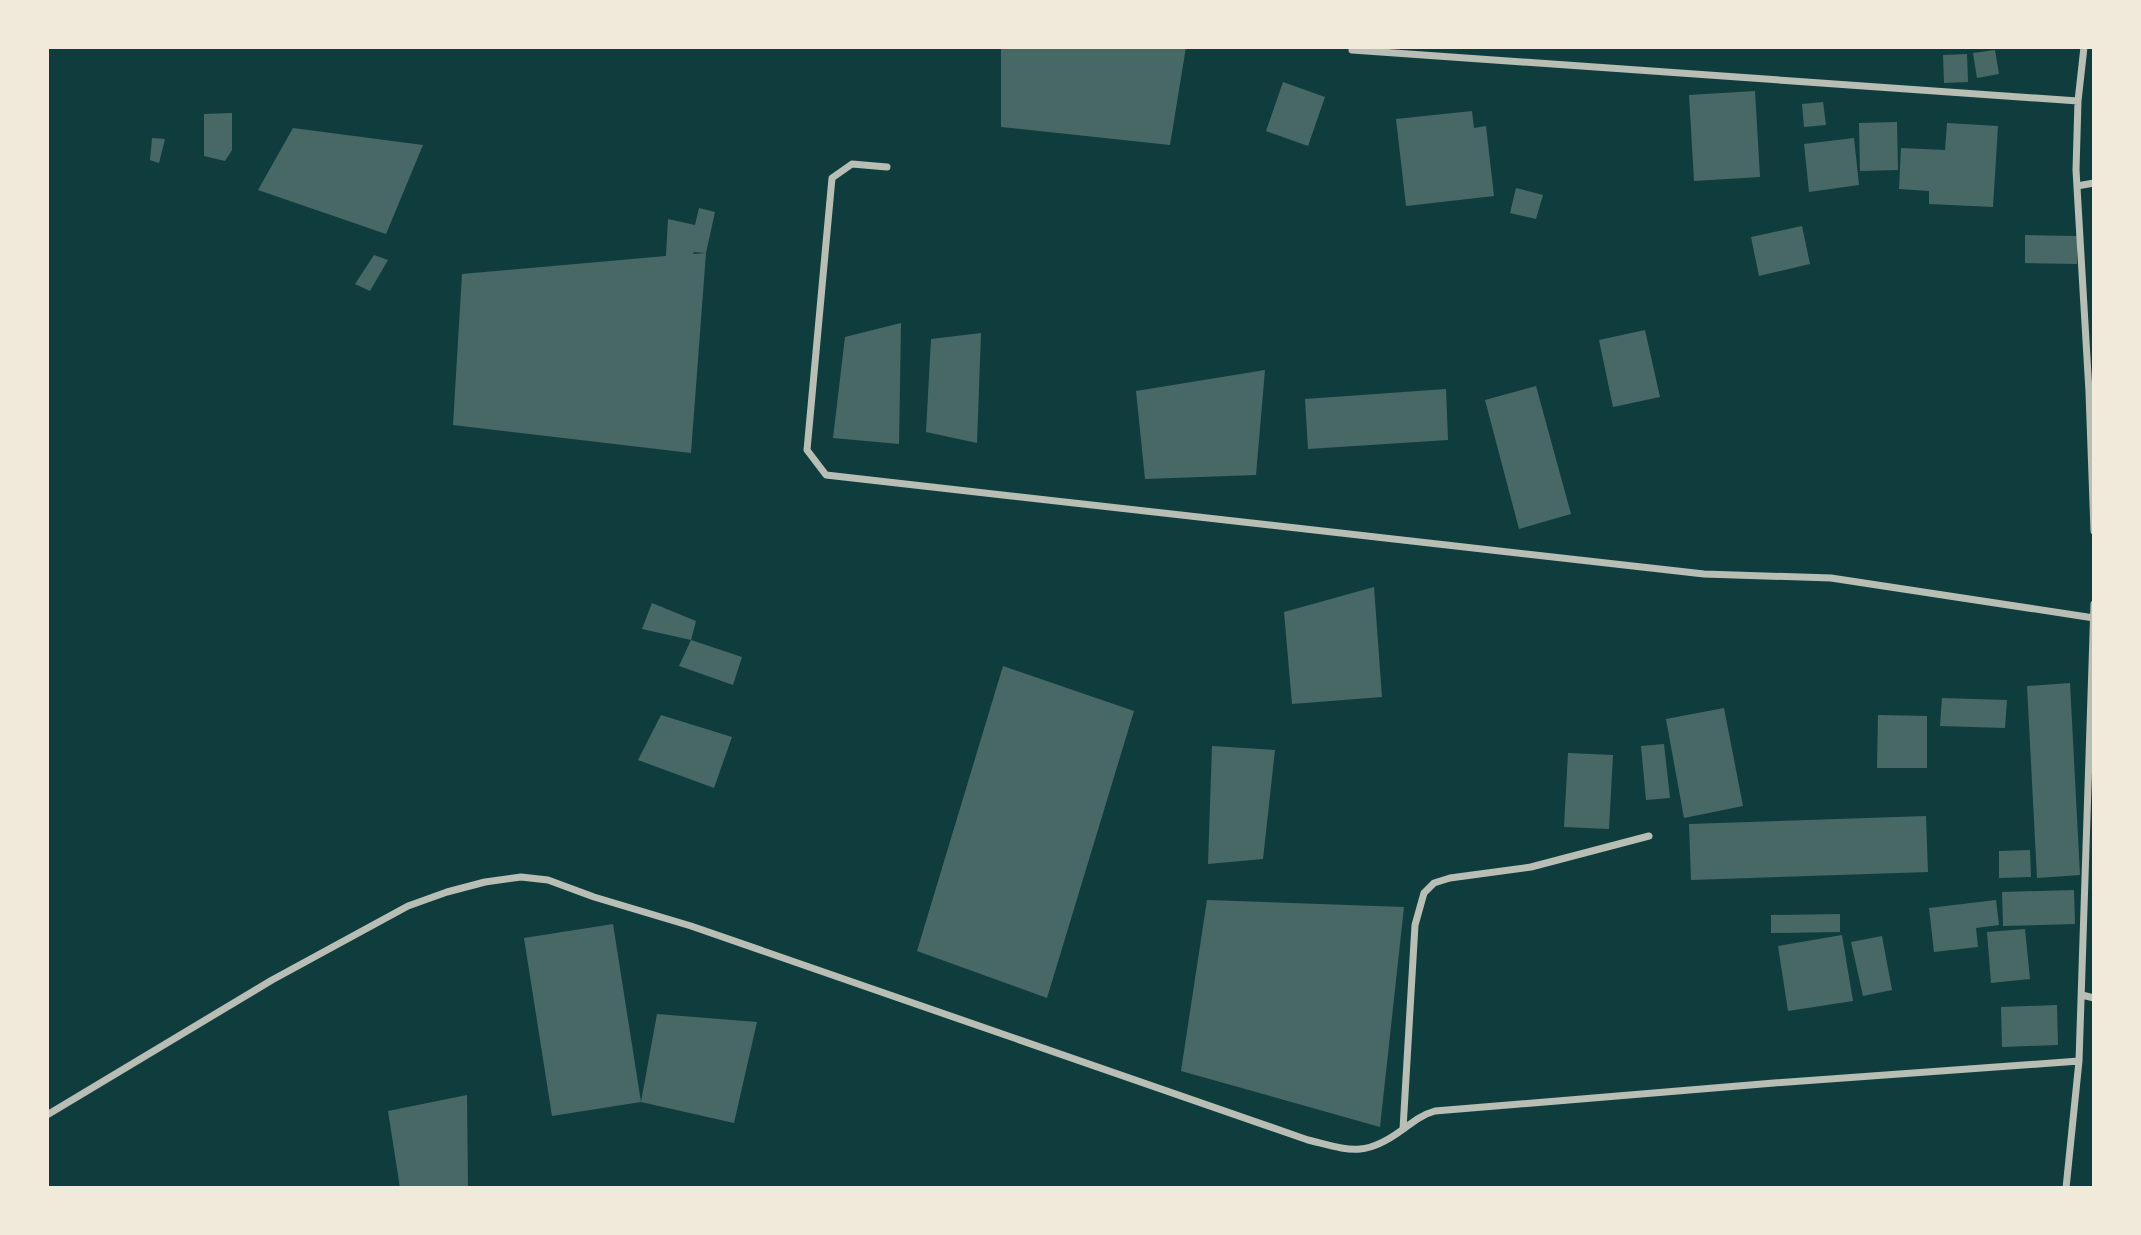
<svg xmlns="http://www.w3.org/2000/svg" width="2141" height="1235" font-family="'Varela Round',sans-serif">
	<rect width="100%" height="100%" fill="#0f3d3e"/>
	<!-- building -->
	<path fill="#486865" d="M1001,47H1186L1170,145L1001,127Z
		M1995,50L1999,74L1977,78L1973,53Z
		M1967,54L1968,82L1944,83L1943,55Z
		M1283,82L1325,97L1308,146L1266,131Z
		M1755,91L1760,177L1694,181L1689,95Z
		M1823,102L1826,125L1804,127L1802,104Z
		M1472,111L1474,128L1486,126L1494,196L1406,206L1396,119Z
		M232,113V150L225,161L204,156V114Z
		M1897,122L1898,170L1860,171L1859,123Z
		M1947,123L1998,126L1993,207L1929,204V191L1899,189L1901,148L1945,150Z
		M293,128L423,145L386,234L258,190Z
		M152,138L165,139L159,163L150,160Z
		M1854,138L1859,185L1809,192L1804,144Z
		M1516,188L1543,195L1536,219L1510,213Z
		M699,208L715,212L706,253L694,252L693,254L706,253L691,453L453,425L462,274L666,256L668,219L695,225Z
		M1802,226L1810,264L1759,276L1751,237Z
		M2025,235L2077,236V264L2025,263Z
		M374,255L388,260L370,291L355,284Z
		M901,323L899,444L833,438L845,337Z
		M1645,330L1660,397L1613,407L1599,340Z
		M981,333L977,443L926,432L931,339Z
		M1265,370L1256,475L1145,479L1136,391Z
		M1536,386L1571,514L1519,529L1485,400Z
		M1446,389L1448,440L1308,449L1305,399Z
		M1374,587L1382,697L1292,704L1284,612Z
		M652,603L696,621L691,640L742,657L733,685L679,666L691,640L642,629Z
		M1003,666L1134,711L1047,998L917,951Z
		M2070,683L2080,875L2037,878L2027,686Z
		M1942,698L2007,700L2005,728L1940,726Z
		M1724,708L1743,806L1684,818L1666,719Z
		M661,715L732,737L714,788L638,760Z
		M1878,715L1927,716V768H1877Z
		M1664,744L1670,798L1646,800L1641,746Z
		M1212,746L1275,750L1263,859L1208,864Z
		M1568,753L1613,755L1609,829L1564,827Z
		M1926,816L1928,872L1691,880L1689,824Z
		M2030,850L2031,877L1999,878V851Z
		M2074,890L2075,924L2003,926L2002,892Z
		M1207,900L1404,907L1380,1127L1181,1071Z
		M1996,900L1999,925L1976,928L1978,947L1934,952L1929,908Z
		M1840,914V932L1771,933V915Z
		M613,924L641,1102L552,1116L524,938Z
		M2025,929L2030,979L1991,983L1987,932Z
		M1842,935L1853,1001L1788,1011L1778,946Z
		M1882,936L1892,990L1863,996L1851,942Z
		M2057,1005L2058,1045L2002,1047L2001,1007Z
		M657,1014L757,1022L734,1123L641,1102Z
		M467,1095L468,1188H400L388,1111Z"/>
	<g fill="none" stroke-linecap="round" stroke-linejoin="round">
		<!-- minor -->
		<path stroke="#b8beb3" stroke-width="7" d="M2084,47L2078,101L2076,170L2089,392L2094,531
			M1352,50L2078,101
			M887,167L852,164L832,178L807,450L826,475L1704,574L1831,578L2094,618
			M2077,186L2094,183
			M2082,995L2094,998
			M47,1115L272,980L408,906L447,892L485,882L521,877L548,880L594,897L691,926L1308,1140C1349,1150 1364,1158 1402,1130C1413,1122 1421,1115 1435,1111L1774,1083L2079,1061
			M1403,1129L1415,925L1424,893L1434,883L1450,878L1531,867L1649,836
			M2066,1188L2079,1061L2094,604"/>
	</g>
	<!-- border -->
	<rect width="2141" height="1235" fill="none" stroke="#f1e9da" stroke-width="98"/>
</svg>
